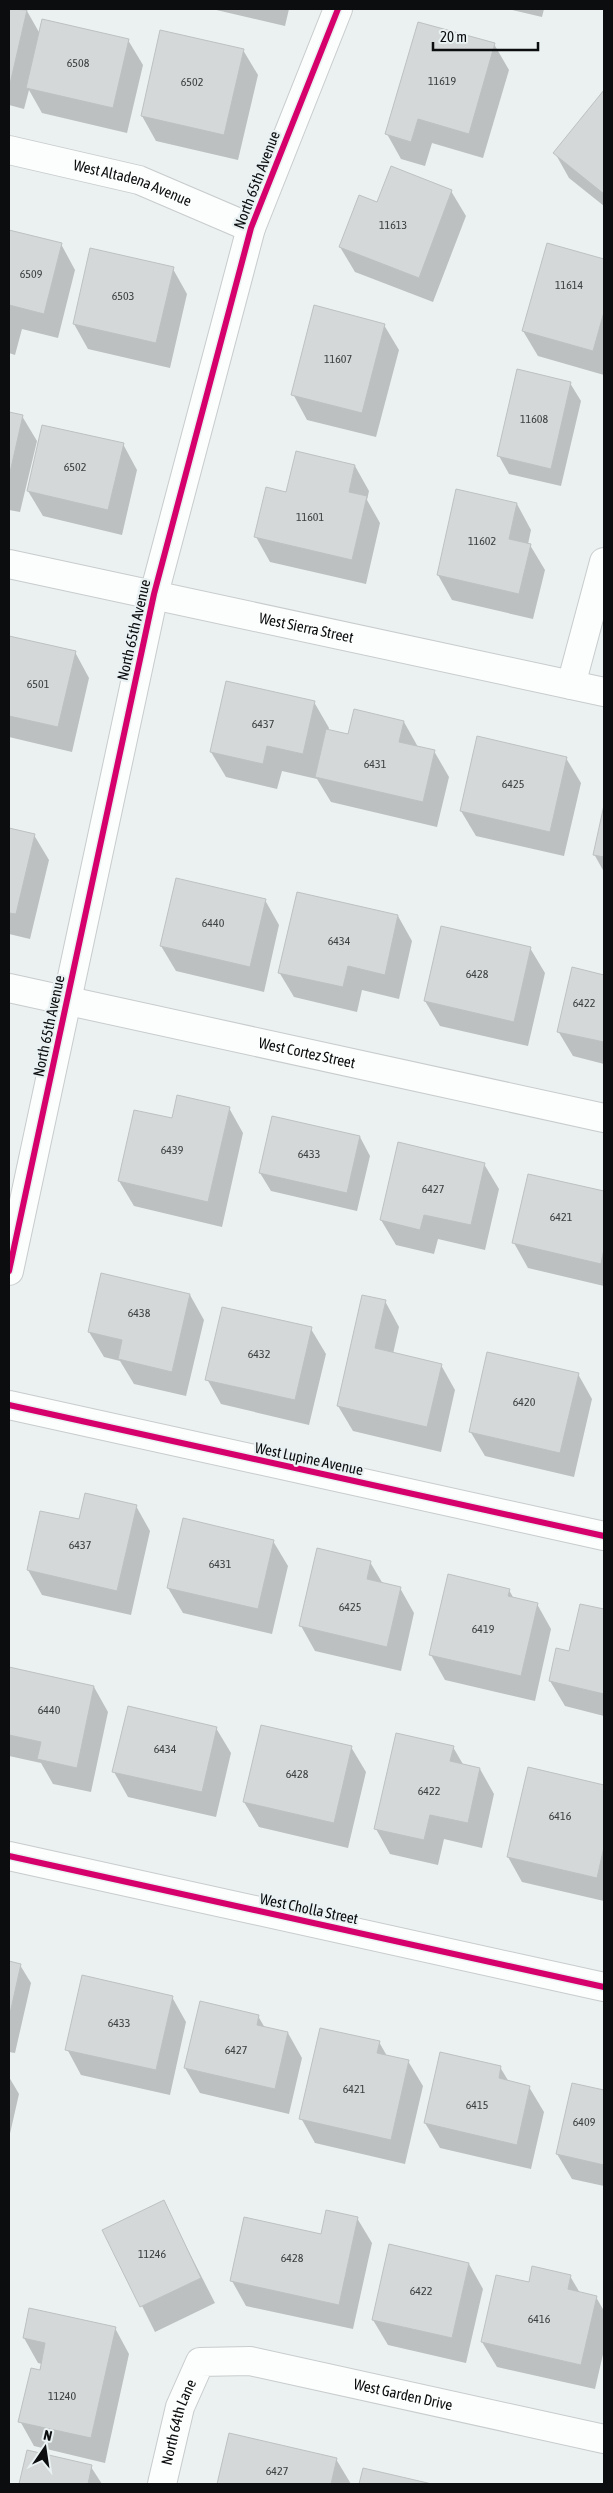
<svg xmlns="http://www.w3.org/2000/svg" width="613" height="2493" font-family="'Asap Condensed',sans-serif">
	<rect width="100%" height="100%" fill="#ebf0f0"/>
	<!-- shadow -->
	<path fill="#0003" d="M9,9L27,11L40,34L128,40L143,65L127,133L42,113L29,90L24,109L9,105Z
		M212,9H289L285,26Z
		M508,9H544L542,17Z
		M494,44L509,70L483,158L432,143L425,166L401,159L387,134Z
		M243,50L258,75L238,160L156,141L142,116Z
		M604,92V206L569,178L555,153Z
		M451,191L466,216L433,302L355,272L340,247L378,204Z
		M9,231L61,244L75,270L58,338L22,329L15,355L9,353Z
		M547,244L604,260V375L538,356L523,331Z
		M173,269L187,294L170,368L88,349L74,324Z
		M384,325L399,350L376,437L307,420L293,394Z
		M570,383L581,401L561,486L509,474L499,456Z
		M9,413L22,416L37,441L20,512L9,510Z
		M123,444L137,470L122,535L43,516L28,491Z
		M355,466L369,491L367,500L380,523L366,584L270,562L256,537L287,493Z
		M517,504L531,530L528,544L530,545L545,570L533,619L452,600L438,575Z
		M9,637L75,652L89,678L72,752L9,737Z
		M314,702L329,728L328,731L349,736L404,722L418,747L434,751L449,777L437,827L331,802L317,779L282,771L277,789L226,777L211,752Z
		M566,758L581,783L564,856L476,836L461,811Z
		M604,810V872L594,854Z
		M9,829L34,835L49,860L30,939L9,934Z
		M265,900L279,925L264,992L176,971L161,946Z
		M398,916L412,941L399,999L362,990L357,1012L294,997L279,972Z
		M530,948L545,973L528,1046L440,1026L425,1001Z
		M573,969L604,976V1064L573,1056L558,1031Z
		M229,1108L243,1133L222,1227L134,1206L119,1181L173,1120Z
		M360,1137L370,1156L357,1211L271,1191L260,1173Z
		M484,1164L499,1189L485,1250L438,1239L434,1254L396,1245L381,1220Z
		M529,1175L604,1193V1286L528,1268L514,1243Z
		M190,1295L204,1320L186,1396L134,1384L120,1361L104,1357L89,1332Z
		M385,1301L399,1327L393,1354L441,1365L455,1390L441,1452L353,1431L338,1406Z
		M311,1329L326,1354L309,1425L221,1404L207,1379Z
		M578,1374L592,1399L574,1477L485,1456L470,1431Z
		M136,1506L150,1531L131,1615L42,1595L28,1570L79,1521Z
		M273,1541L288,1566L272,1634L183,1613L168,1588Z
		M370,1562L383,1584L400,1588L414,1613L401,1671L315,1651L301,1626Z
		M509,1590L514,1599L537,1604L551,1629L535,1701L445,1680L431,1655Z
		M581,1605L604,1610V1716L565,1706L550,1681L557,1650L570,1653Z
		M9,1669L94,1687L108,1712L91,1792L53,1784L41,1763L9,1756Z
		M216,1728L231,1753L216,1817L128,1797L114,1772Z
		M351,1747L366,1772L348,1848L259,1827L244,1802Z
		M453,1747L464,1766L480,1769L494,1794L482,1848L444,1839L438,1865L390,1854L376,1829Z
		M528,1769L604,1786V1901L522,1882L508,1857Z
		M9,1962L20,1965L31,1983L15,2053L9,2052Z
		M172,1997L186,2022L170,2095L81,2075L67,2049Z
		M258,2016L265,2028L288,2033L302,2058L289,2114L200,2093L185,2068Z
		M379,2042L387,2056L408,2061L423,2086L405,2164L315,2143L301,2118Z
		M441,2054L500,2067L509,2082L529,2087L544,2112L531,2169L440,2148L425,2123Z
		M9,2077L19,2094L9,2138Z
		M573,2084L604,2091V2186L572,2179L557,2154Z
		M163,2201L215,2303L155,2332L104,2230Z
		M357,2218L372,2243L353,2329L246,2306L232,2281Z
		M469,2264L483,2289L466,2363L388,2345L373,2320Z
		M570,2276L580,2293L596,2297L604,2311V2350L595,2389L497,2367L482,2342L530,2283Z
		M115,2328L129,2354L105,2463L34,2446L20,2421L42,2364L38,2363L24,2338Z
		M230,2435L336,2459L351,2484H219Z
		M27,2452L91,2467L102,2484H20Z
		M364,2470L426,2484H361Z"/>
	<!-- building -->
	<path fill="#d4d8d8" stroke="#bdc1c1" d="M9,9L27,10L10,84H9Z
		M42,19L129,39L113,108L26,88Z
		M418,22L495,43L469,134L418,119L411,142L385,134Z
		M160,30L244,49L224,135L141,116Z
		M604,90V194L553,153Z
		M391,166L452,190L419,278L339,247L359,195L377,202Z
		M9,230L62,243L44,314L9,305Z
		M547,243L604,259V312L593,351L522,331Z
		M90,248L174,267L156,343L73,324Z
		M314,305L385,324L362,413L291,395Z
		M517,369L571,382L551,469L497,456Z
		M9,412L23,415L9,477Z
		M42,425L124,443L108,510L27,491Z
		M296,451L355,465L349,492L367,496L352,560L254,537L266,487L286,492Z
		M456,489L517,503L509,539L531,544L519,594L437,575Z
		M9,636L76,651L58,727L9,716Z
		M226,681L315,701L303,754L267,746L263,764L210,752Z
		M354,709L404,721L399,742L435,750L423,802L315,777L326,729L348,734Z
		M477,736L567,757L550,832L460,811Z
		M604,805V857L593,855Z
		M9,828L35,834L16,914L9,913Z
		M176,878L266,899L250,967L160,946Z
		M297,892L398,915L385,975L348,966L343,987L278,973Z
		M441,926L531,947L514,1022L424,1001Z
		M572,967L604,975V1042L557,1032Z
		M177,1095L230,1107L208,1202L118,1181L134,1110L172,1118Z
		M272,1116L360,1136L347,1193L259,1173Z
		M398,1142L485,1163L471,1225L424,1215L420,1230L380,1220Z
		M528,1174L604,1191V1249L601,1264L512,1243Z
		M101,1273L190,1294L172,1372L118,1359L122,1340L88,1332Z
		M362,1295L386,1300L375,1348L442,1364L427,1427L337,1406Z
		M222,1307L312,1327L295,1400L205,1380Z
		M487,1352L579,1373L560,1453L469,1432Z
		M85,1493L137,1505L117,1591L27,1570L40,1511L79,1519Z
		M183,1518L274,1540L258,1609L167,1588Z
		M317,1548L371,1561L367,1579L401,1587L387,1647L299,1626Z
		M448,1574L510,1589L508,1596L538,1603L521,1676L429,1655Z
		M580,1604L604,1609V1694L549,1681L556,1648L569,1651Z
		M9,1667L94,1686L77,1768L37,1759L41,1742L9,1735Z
		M128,1706L217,1727L202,1792L112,1772Z
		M261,1725L352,1746L334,1823L243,1802Z
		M396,1733L454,1746L450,1761L480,1768L468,1823L430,1815L424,1840L374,1829Z
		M528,1767L604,1785V1847L597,1878L507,1857Z
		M9,1961L21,1964L9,2018Z
		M82,1975L173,1996L156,2070L65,2050Z
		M200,2001L259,2015L257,2025L288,2032L275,2089L184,2068Z
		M320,2028L380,2041L377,2053L409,2060L391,2140L299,2119Z
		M440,2052L501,2066L499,2078L530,2086L517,2145L424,2123Z
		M572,2083L604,2090V2165L556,2154Z
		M164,2200L201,2278L140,2307L102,2230Z
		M326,2210L358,2217L339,2305L230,2281L244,2217L321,2234Z
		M389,2244L469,2263L452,2338L372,2320Z
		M532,2266L571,2275L568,2289L597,2296L581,2365L481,2342L496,2275L529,2282Z
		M29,2308L116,2327L91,2438L18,2422L31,2368L40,2370L45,2343L23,2338Z
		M229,2433L337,2458L331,2484H217Z
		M27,2450L92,2465L88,2484H19Z
		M363,2468L432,2484H359Z"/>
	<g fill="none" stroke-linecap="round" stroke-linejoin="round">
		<defs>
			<g id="minor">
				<path id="s1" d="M9,150L139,180L251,228"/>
				<path id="s2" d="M9,564L604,692"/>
				<path d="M571,685L604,562"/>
				<path id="s3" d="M9,988L604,1118"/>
				<path d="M9,1271L154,594L251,228L338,9"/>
				<path d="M9,1405L604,1536"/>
				<path d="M9,1856L604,1987"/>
				<path id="s4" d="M162,2484L180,2407L200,2362L250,2361L604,2439"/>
			</g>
		</defs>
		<!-- minor casing -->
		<use href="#minor" stroke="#c8cccc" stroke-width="30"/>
		<!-- minor -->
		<use href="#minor" stroke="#fcfdfd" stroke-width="28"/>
		<defs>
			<path id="cycleway" d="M9,1271L154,594L251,228L338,9
				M9,1405L604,1536
				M9,1856L604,1987"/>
		</defs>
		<!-- cycleway casing -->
		<use href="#cycleway" stroke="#e9f1f2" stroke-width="9"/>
		<!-- cycleway -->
		<use href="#cycleway" stroke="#d6006c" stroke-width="6"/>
	</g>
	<g text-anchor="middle" stroke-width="4.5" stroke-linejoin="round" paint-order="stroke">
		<!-- number labels -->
		<g font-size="12" fill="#3d4040">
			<text x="78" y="67">6508</text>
			<text x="442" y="85">11619</text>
			<text x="192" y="86">6502</text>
			<text x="393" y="229">11613</text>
			<text x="31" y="278">6509</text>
			<text x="569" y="289">11614</text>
			<text x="123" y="300">6503</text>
			<text x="338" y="363">11607</text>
			<text x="534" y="423">11608</text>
			<text x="75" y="471">6502</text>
			<text x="310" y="521">11601</text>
			<text x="482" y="545">11602</text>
			<text x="38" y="688">6501</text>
			<text x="263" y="728">6437</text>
			<text x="375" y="768">6431</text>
			<text x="513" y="788">6425</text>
			<text x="213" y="927">6440</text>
			<text x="339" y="945">6434</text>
			<text x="477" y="978">6428</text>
			<text x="584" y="1007">6422</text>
			<text x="172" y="1154">6439</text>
			<text x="309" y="1158">6433</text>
			<text x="433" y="1193">6427</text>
			<text x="561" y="1221">6421</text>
			<text x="139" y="1317">6438</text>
			<text x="259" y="1358">6432</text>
			<text x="524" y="1406">6420</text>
			<text x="80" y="1549">6437</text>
			<text x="220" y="1568">6431</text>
			<text x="350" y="1611">6425</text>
			<text x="483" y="1633">6419</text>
			<text x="49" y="1714">6440</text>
			<text x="165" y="1753">6434</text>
			<text x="297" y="1778">6428</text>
			<text x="429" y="1795">6422</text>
			<text x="560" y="1820">6416</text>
			<text x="119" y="2027">6433</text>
			<text x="236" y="2054">6427</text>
			<text x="354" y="2093">6421</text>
			<text x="477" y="2109">6415</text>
			<text x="584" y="2126">6409</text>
			<text x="152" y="2258">11246</text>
			<text x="292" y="2262">6428</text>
			<text x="421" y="2295">6422</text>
			<text x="539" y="2323">6416</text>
			<text x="62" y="2400">11240</text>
			<text x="277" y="2475">6427</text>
		</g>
		<!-- street labels -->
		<g font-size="15" fill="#0b0d0e" stroke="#e9f1f2">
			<text transform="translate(257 180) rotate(-69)" y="5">North 65th Avenue</text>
			<text dy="5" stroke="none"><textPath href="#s1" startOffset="128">West Altadena Avenue</textPath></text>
			<text dy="5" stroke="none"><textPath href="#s2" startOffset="304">West Sierra Street</textPath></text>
			<text transform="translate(134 630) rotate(-77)" y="5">North 65th Avenue</text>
			<text transform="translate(49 1026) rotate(-78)" y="5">North 65th Avenue</text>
			<text dy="5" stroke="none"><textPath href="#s3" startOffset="305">West Cortez Street</textPath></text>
			<text transform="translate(309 1459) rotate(12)" y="5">West Lupine Avenue</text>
			<text transform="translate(309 1909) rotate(12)" y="5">West Cholla Street</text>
			<text dy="5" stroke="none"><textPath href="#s4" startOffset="335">West Garden Drive</textPath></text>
			<text dy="5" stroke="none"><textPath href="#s4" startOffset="64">North 64th Lane</textPath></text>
		</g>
	</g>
	<!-- border -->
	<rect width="613" height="2493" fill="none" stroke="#0b0d0e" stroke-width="20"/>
	<!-- north arrow -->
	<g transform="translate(45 2448) rotate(13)" stroke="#e9f1f2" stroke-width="4" paint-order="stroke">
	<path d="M0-4L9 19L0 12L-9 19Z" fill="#0b0d0e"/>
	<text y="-8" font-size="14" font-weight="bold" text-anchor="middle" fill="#0b0d0e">N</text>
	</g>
	<!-- scale -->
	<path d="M433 42v8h105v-8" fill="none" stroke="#0b0d0e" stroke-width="2.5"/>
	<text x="440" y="42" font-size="15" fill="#0b0d0e" stroke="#e9f1f2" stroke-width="4" paint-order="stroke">20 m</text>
</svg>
